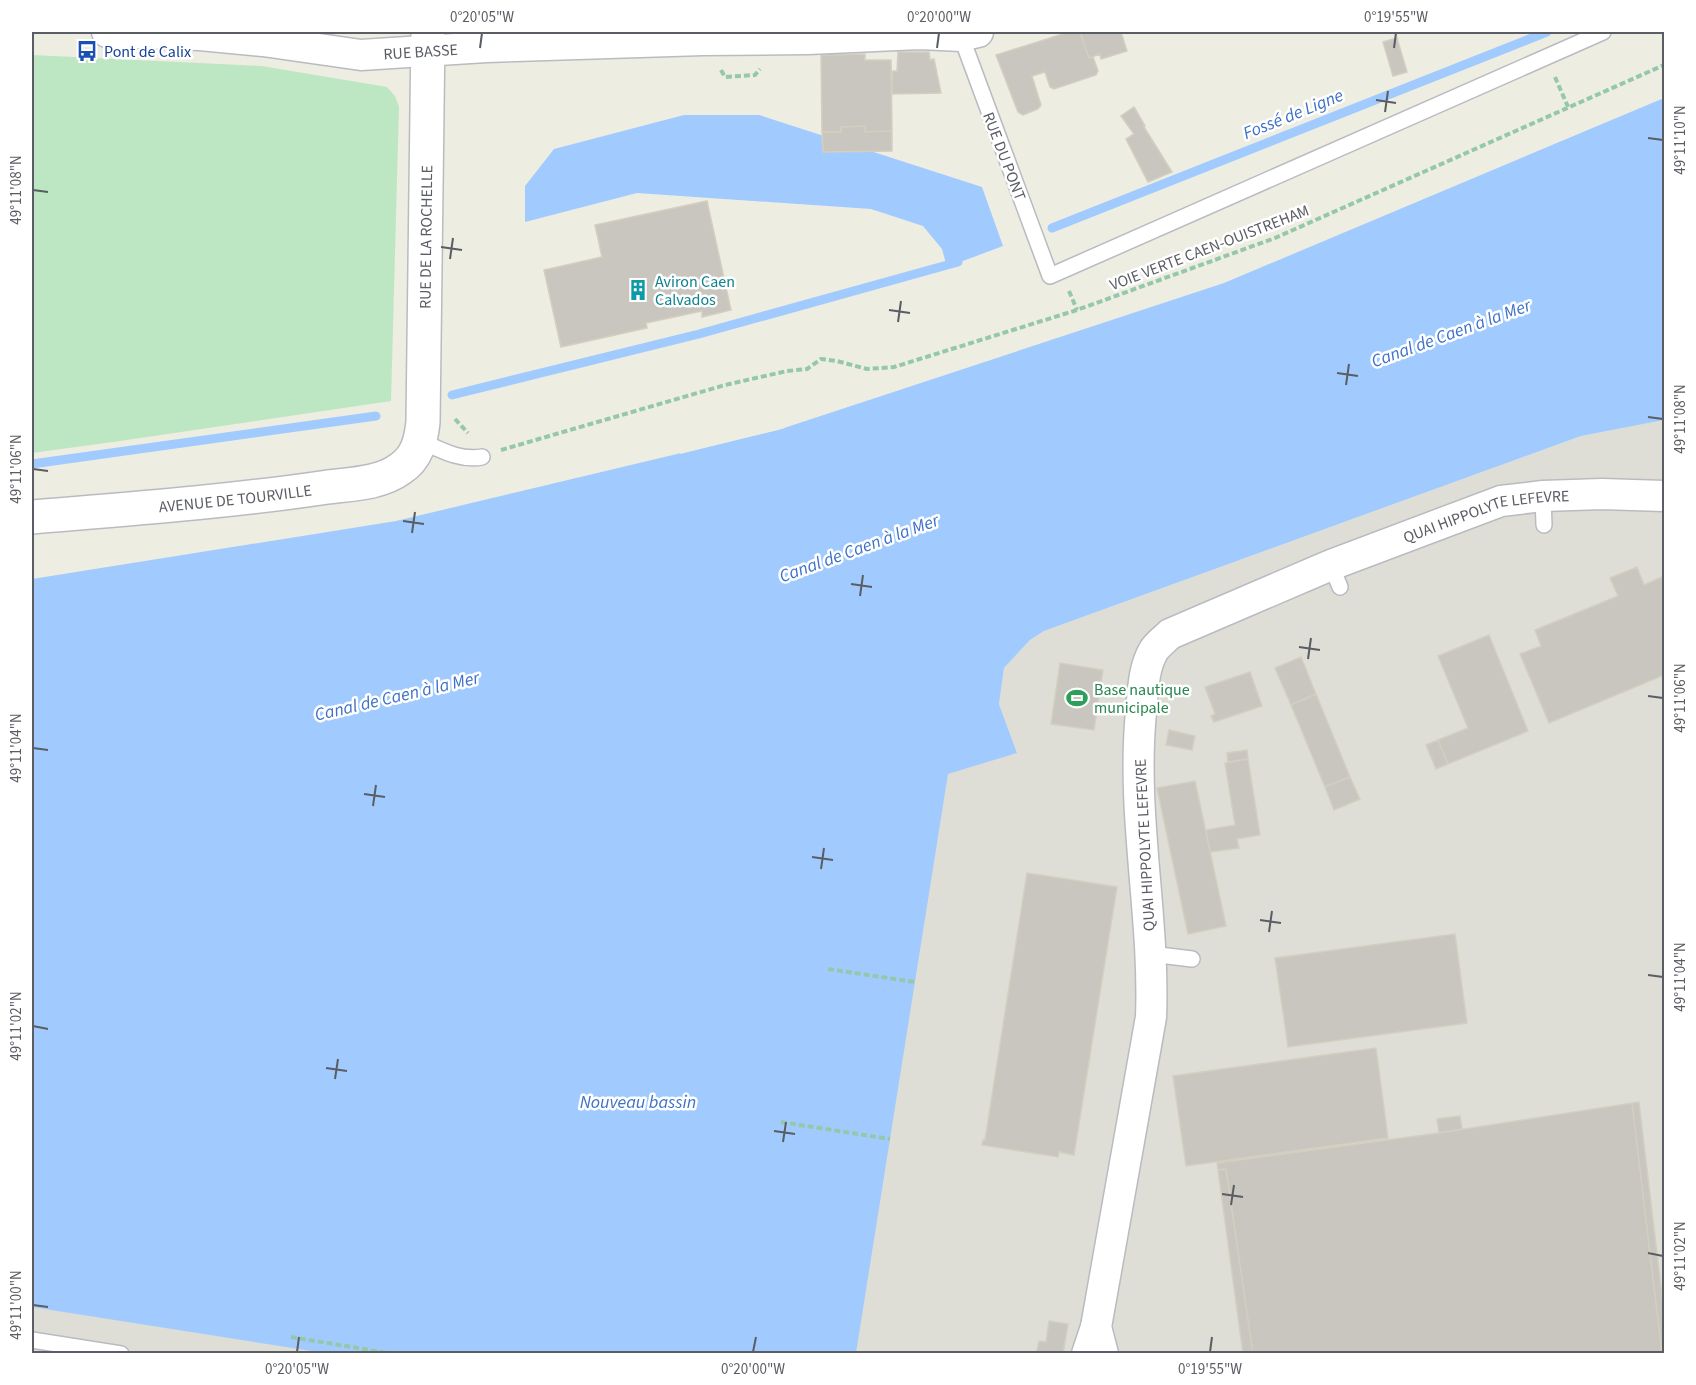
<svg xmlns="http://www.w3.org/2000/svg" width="1696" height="1385" font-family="'Source Sans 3',sans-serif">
	<rect width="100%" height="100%" fill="#eeede2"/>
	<!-- industrial -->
	<path fill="#deded6" d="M1664,420V1353H32V924L1017,753L999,704L1004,668L1030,640L1044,631L1581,436Z"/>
	<!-- green -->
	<path fill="#bde7c2" d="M32,55L262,66L387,87L395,96L399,107L391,401L120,441L32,453Z"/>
	<!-- water -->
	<path fill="#a1cbff" d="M1664,98V420L1581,436L1044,631L1030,640L1004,668L999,704L1017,753L948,774L856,1353H324L32,1307V579L396,521L778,430L1224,283Z
		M684,115H759L982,187L1003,246L947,267L942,249L923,226L871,209L637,193L525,222V186L554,149Z"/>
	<!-- pier -->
	<path fill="#eeede2" d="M784,425L785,428L680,454L679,450Z"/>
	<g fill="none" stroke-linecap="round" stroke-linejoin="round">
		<!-- stream -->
		<path stroke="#a1cbff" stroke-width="9" d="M1052,228L1547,32
			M452,395L699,334L958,262
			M32,464L376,416"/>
	</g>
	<!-- building -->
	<path fill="#c9c6bf" stroke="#d3cfc0" stroke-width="1.5" d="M1069,32H1080L1089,58L1093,57L1098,71L1096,75L1054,89L1050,87L1045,72L1032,76L1041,105L1038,109L1023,115L1018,112L996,55Z
		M1080,32H1121L1127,51L1101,59L1100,54L1089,58Z
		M1397,38L1407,72L1393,76L1383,42Z
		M898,52H929L930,60L934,59L941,93L892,94V71H897Z
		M865,54V60H891L892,131L865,132V126L841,127V132H822L821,55Z
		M1134,107L1145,126L1144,127L1172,172L1148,182L1126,139L1134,134L1121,116Z
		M865,126V132L892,131V151L823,152L822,132H841V127Z
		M707,201L731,310L702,317V311L646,323L647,328L561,347L544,270L602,257L595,225Z
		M1637,567L1644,585L1664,576V675L1549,723L1520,654L1541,646L1535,630L1618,596L1610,578Z
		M1489,635L1528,731L1448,764L1438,740L1468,728L1438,656Z
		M1301,657L1316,694L1291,705L1275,668Z
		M1060,663L1103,670L1094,730L1051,724Z
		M1250,672L1262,706L1214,722L1211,716L1215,714L1205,687Z
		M1316,694L1350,777L1325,787L1291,705Z
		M1169,730L1195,736L1192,750L1166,745Z
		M1438,740L1448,764L1436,769L1426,745Z
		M1247,750L1248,759L1228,762L1227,753Z
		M1248,759L1260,835L1237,839L1239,848L1210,852L1206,830L1235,825L1225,763Z
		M1350,777L1360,799L1334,810L1325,787Z
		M1195,781L1226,926L1188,934L1157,788Z
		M1027,873L1117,887L1074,1155L1059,1152L1058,1157L982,1145L983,1140H985Z
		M1455,934L1467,1023L1288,1047L1275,958Z
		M1376,1048L1388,1138L1186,1166L1173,1076Z
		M1639,1102L1664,1312V1354H1662L1632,1103Z
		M1632,1103L1662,1354H1253L1226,1169L1218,1170L1217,1163L1439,1133Z
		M1460,1116L1462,1129L1439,1133L1437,1119Z
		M1226,1169L1253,1354H1243L1218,1170Z
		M1049,1321L1068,1324L1063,1354H1036L1039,1341L1046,1342Z"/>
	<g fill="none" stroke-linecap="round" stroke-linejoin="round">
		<defs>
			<path id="service" d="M961,36L1050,276L1603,32
				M421,441C441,450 460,461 482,457
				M1543,496L1544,525
				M1331,565L1340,587
				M1151,954L1192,959
				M32,1340L121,1354"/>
			<g id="minor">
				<path id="s1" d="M107,32L200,35L263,41L361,55L486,47L703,40L808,39L920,34L961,36L978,32"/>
				<path id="s2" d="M1096,1327L1151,1017C1155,916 1131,815 1141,712C1143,692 1143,668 1154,650C1158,644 1165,639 1170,634L1331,565L1501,501L1543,496L1602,494L1664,496"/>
				<path d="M1087,1354L1096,1327L1103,1354"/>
			</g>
			<g id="tertiary">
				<path id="s3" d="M32,517C128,509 225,502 321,488C346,484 378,485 400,469C417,458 421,441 423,422L428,32"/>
			</g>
		</defs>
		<!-- service casing -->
		<use href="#service" stroke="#babbc1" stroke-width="18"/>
		<!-- minor casing -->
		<use href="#minor" stroke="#babbc1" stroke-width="33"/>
		<!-- tertiary casing -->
		<use href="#tertiary" stroke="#babbc1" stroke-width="36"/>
		<!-- path -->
		<path stroke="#95c8aa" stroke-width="4" stroke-dasharray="6 3" stroke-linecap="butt" d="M721,70L725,77L755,75L760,69
			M1555,77L1568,107
			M1069,291L1077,310
			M455,419L468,433
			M501,450L725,385L787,371L807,369L821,359L837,361L867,369L894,367L1077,310L1275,238L1664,65
			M828,969L915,982
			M781,1122L890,1139
			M291,1337L394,1354"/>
		<!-- service -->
		<use href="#service" stroke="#fff" stroke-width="15"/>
		<!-- minor -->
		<use href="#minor" stroke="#fff" stroke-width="30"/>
		<!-- tertiary -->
		<use href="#tertiary" stroke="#fff" stroke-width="33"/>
	</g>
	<!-- ticks -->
	<path fill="none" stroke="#5a5d63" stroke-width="2" d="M480,48L482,33M937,48L939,33M1394,48L1396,33M1376,100L1396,103M1385,112L1388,91M1648,138L1663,140M33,190L48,192M441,247L462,250M450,259L453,238M889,310L910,313M898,322L901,301M1337,373L1358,376M1346,385L1349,364M1648,417L1663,419M33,469L48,471M403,521L424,524M412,533L415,512M851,584L872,587M860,596L863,575M1299,647L1320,650M1308,659L1311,638M1648,696L1663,698M33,748L48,750M364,794L385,797M373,806L376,785M812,857L833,860M821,869L824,848M1260,920L1281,923M1269,932L1272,911M1648,975L1663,977M33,1026L48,1029M326,1068L347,1071M335,1079L338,1059M774,1131L795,1134M783,1142L786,1122M1222,1194L1243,1197M1231,1205L1234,1185M1648,1253L1663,1256M33,1305L48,1307M297,1352L299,1337M753,1352L756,1337M1210,1352L1212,1337"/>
	<!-- icons -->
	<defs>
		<symbol id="bus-bare" viewBox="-9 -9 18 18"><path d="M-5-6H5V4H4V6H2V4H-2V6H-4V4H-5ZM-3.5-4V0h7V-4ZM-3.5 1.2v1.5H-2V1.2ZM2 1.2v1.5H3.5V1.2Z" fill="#1a4fb4" stroke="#fff" stroke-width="2.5" paint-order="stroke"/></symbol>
		<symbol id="building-bare" viewBox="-9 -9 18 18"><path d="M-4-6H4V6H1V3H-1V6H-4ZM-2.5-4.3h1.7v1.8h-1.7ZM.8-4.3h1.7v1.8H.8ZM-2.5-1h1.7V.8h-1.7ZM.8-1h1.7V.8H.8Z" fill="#0f9aa8" stroke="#fff" stroke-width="2.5" paint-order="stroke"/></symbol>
		<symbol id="stadium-bare" viewBox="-9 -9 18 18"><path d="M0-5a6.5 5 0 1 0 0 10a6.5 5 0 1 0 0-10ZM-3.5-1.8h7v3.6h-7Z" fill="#2e9e5b" stroke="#fff" stroke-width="2.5" paint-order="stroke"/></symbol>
	</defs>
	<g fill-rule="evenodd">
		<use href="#bus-bare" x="72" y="36" width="30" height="30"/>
		<use href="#building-bare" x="623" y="275" width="30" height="30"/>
		<use href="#stadium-bare" x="1062" y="683" width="30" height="30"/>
	</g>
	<g text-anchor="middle" stroke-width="5" stroke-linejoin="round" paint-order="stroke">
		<!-- transit labels -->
		<g font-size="16" fill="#164399" stroke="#fff" text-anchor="start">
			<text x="104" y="57">Pont de Calix</text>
		</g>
		<!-- street labels -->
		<g font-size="16" fill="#5a5d63" stroke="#fff">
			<text dy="6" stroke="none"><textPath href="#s1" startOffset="315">RUE BASSE</textPath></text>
			<text transform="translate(1005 156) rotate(69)" y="6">RUE DU PONT</text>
			<text dy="6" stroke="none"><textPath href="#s3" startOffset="612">RUE DE LA ROCHELLE</textPath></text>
			<text transform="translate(1209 247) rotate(-21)" y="6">VOIE VERTE CAEN-OUISTREHAM</text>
			<text dy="6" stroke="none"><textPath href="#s3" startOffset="204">AVENUE DE TOURVILLE</textPath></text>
			<text dy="6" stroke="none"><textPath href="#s2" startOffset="1046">QUAI HIPPOLYTE LEFEVRE</textPath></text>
			<text transform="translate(1144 845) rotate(-93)" y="6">QUAI HIPPOLYTE LEFEVRE</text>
		</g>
		<!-- culture labels -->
		<g font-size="16" fill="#0d838f" stroke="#fff" text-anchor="start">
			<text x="655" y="287">Aviron Caen<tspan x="655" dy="18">Calvados</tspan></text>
		</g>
		<!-- leisure labels -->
		<g font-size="16" fill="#27864d" stroke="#fff" text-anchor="start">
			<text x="1094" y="695">Base nautique<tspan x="1094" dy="18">municipale</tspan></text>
		</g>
		<!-- water labels -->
		<g font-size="18" font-style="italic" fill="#3e71c7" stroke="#fff">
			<text transform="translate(1293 114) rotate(-22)" y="6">Fossé de Ligne</text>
			<text transform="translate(1451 333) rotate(-20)" y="6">Canal de Caen à la Mer</text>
			<text transform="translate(859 548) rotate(-20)" y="6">Canal de Caen à la Mer</text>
			<text transform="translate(397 696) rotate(-13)" y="6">Canal de Caen à la Mer</text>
			<text x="638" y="1108">Nouveau bassin</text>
		</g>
	</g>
	<!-- border -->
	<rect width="1696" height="1385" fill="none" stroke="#ffffff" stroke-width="66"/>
	<rect x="33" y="33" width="1630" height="1319" fill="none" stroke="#5a5d63" stroke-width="2"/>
	<g font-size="15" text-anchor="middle" fill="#5a5d63">
		<text x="482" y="22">0°20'05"W</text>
		<text x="939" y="22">0°20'00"W</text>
		<text x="1396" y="22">0°19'55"W</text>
		<text transform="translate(1680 140) rotate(-90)" y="5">49°11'10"N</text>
		<text transform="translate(16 190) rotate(-90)" y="5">49°11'08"N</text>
		<text transform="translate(1680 419) rotate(-90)" y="5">49°11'08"N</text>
		<text transform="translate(16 469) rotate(-90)" y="5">49°11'06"N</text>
		<text transform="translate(1680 698) rotate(-90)" y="5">49°11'06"N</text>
		<text transform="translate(16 748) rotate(-90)" y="5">49°11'04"N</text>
		<text transform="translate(1680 977) rotate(-90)" y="5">49°11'04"N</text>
		<text transform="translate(16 1026) rotate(-90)" y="5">49°11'02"N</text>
		<text transform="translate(1680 1256) rotate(-90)" y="5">49°11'02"N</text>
		<text transform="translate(16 1305) rotate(-90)" y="5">49°11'00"N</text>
		<text x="297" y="1374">0°20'05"W</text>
		<text x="753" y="1374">0°20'00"W</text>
		<text x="1210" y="1374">0°19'55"W</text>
	</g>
</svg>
